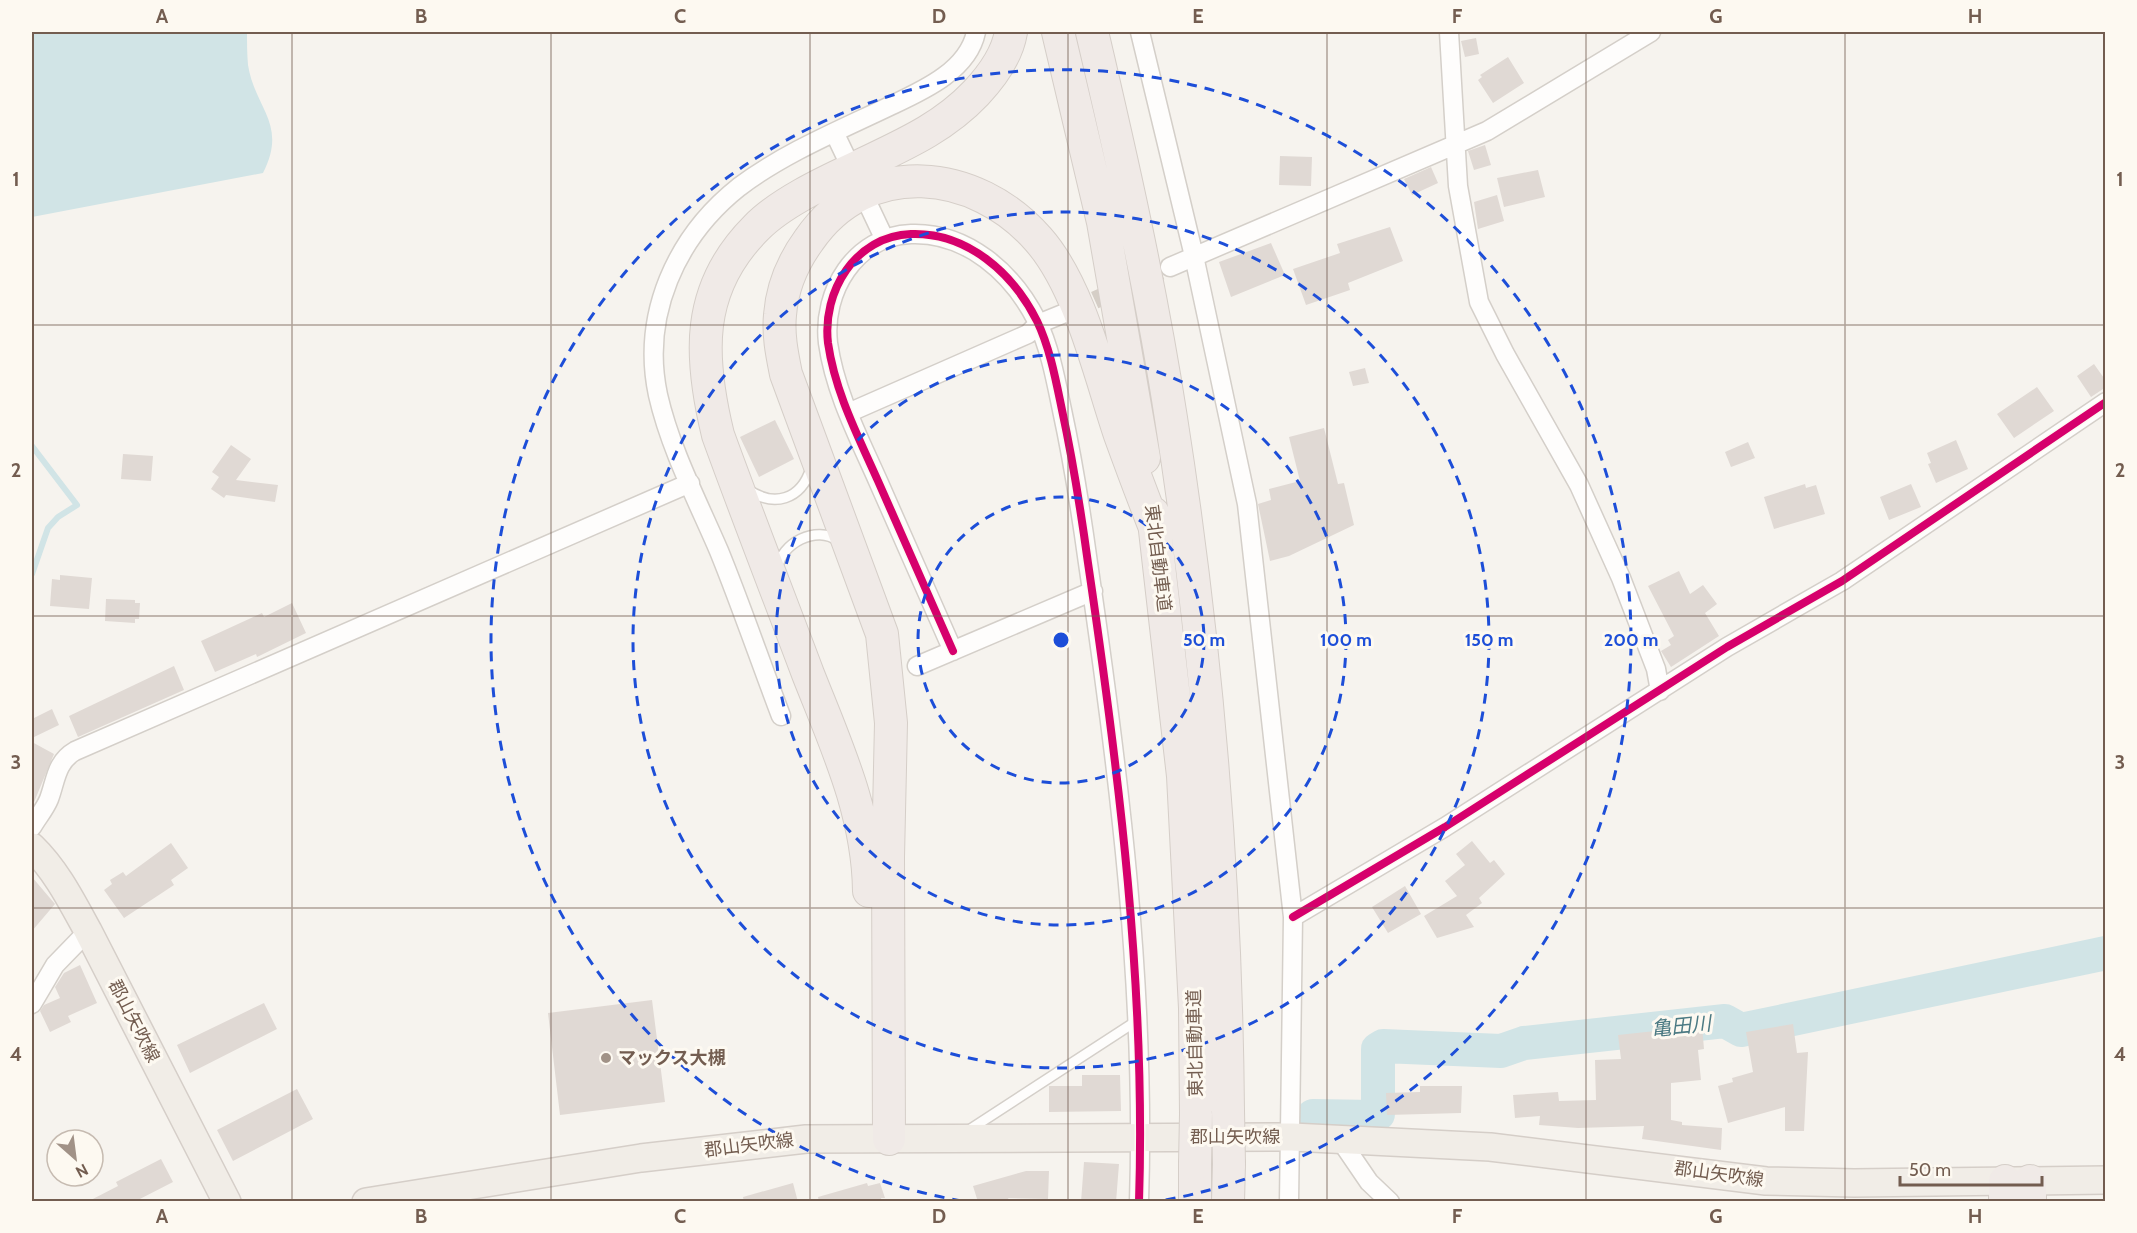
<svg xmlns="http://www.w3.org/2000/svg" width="2137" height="1233" font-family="Cabin,'Noto Sans JP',sans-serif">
	<rect width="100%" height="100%" fill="#f6f3ee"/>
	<!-- water -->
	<path fill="#d1e4e6" d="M32,32H247C247,42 247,54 248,65C255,109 288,124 263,173L32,217Z"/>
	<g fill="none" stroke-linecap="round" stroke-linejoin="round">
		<!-- stream -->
		<path stroke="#d1e4e6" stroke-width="6" d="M32,446L77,505L58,517L48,528L32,574"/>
		<!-- river -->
		<path stroke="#d1e4e6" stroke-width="34" d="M1313,1116L1374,1117L1378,1114V1049L1383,1046L1501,1051L1524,1043L1725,1021L1741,1030L2106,953"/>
	</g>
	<!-- building -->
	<path fill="#e0d9d4" d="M1476,38L1479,54L1465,57L1461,41Z
		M1508,57L1524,83L1493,103L1478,80L1482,77L1480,75Z
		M1485,145L1491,165L1474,170L1468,151Z
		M1280,156L1312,157L1311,186L1279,185Z
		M1431,167L1438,183L1412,195L1404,179Z
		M1538,170L1545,197L1504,207L1497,178Z
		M1497,195L1504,221L1478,229L1474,202Z
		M1390,227L1403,261L1348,283L1350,290L1306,305L1293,269L1340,253L1337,244Z
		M1271,243L1285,275L1231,297L1219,262Z
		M2094,364L2106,381V387L2091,397L2077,376Z
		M1365,368L1369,383L1353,386L1349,372Z
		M2037,387L2054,411L2014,438L1997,414Z
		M775,420L794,459L759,477L740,437Z
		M1324,428L1338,484L1344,483L1354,525L1289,556L1270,561L1258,504L1271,500L1269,489L1300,481L1289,437Z
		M1956,440L1968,469L1936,483L1928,464L1931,463L1927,453Z
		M1748,442L1755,458L1731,467L1725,452Z
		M231,445L251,459L236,480L278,485L275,502L226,495L224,498L211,489L219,477L212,472Z
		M123,454L153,456L151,481L121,479Z
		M1805,484L1806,488L1816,485L1825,514L1774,529L1764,497Z
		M1911,484L1921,507L1889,520L1880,497Z
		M1679,571L1690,594L1703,585L1717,604L1705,613L1719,636L1671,667L1661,651L1671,645L1668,640L1674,636L1648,586Z
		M60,575L92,578L89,609L50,606L52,579L60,580Z
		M106,599L135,600V603H140L139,619H135V623L105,621Z
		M292,603L306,633L257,657L256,654L215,672L201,641L262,613L264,617Z
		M174,666L184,690L78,737L69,716Z
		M52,709L59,725L32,738V719Z
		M32,742L54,754L32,807Z
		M1472,841L1490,863L1494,860L1505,874L1479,898L1482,903L1466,915L1474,927L1437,938L1424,916L1457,896L1445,881L1465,865L1456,854Z
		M171,843L188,868L171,880L174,885L124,918L104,890L112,884L110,880L123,872L126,876Z
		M32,877L55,904L32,931Z
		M1405,886L1421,914L1388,933L1372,907Z
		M80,965L97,1003L68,1016L71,1022L50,1032L40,1011L44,1005L60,998L55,987L64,973Z
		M652,1000L665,1102L560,1115L548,1013Z
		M264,1003L277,1029L190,1073L177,1045Z
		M1793,1024L1797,1053L1808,1052L1804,1131H1785V1107L1728,1123L1718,1086L1733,1082L1732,1078L1753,1072L1746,1032Z
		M1702,1026L1704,1049L1698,1050L1701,1080L1671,1083V1120L1682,1122V1125L1722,1128L1721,1150L1642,1139L1644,1126L1578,1128L1539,1125L1540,1116L1515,1118L1513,1095L1558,1092L1559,1101L1596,1100L1595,1060L1621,1059L1618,1035Z
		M1082,1075H1120L1121,1111L1049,1112V1086H1082Z
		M1420,1086H1462L1461,1113L1387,1115L1386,1093L1420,1092Z
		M297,1089L313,1119L233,1161L217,1130Z
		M161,1159L173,1182L134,1202H87L118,1186L116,1182Z
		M1084,1162L1119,1164L1116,1202H1081Z
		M1026,1171H1049L1048,1199L1008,1198L1010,1202H978L973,1186Z
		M793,1183L798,1202H744L743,1197Z
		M867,1183L868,1186L880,1183L885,1198H881L882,1202H819L818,1197Z"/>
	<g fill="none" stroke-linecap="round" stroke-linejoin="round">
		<!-- minor-tunnel -->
		<path stroke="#d5cec6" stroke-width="18" stroke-dasharray="18 9" stroke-linecap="butt" d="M1070,311L1170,267"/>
		<defs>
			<path id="service" d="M747,489C774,508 801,500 811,468
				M778,568C780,544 817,524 838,541
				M969,1130L1135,1022"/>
			<path id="minor" d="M1140,32L1194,256L1247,504L1293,917L1289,1202
				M1449,32L1458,186L1479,302L1505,354L1579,485L1621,578L1656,669L1660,691
				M835,134L845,155
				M868,204L885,240
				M1170,267L1487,131L1651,32
				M848,413L1028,334L1038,324L1065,313
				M953,651C928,594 903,538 878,481C858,436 835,392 828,343C822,292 855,236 911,234C967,232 1013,273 1037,321C1050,348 1056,381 1062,410C1073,461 1081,512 1088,563C1119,773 1146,989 1139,1202
				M917,666L1093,591
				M781,716C760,661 741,605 719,551C697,500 670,448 658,395C641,315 676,237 739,187C784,153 840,130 890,106C922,91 968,71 976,32
				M32,827C37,818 45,809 49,799C56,780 56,762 75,751L690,483
				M1293,917L1445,827L1727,647L1842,581L2106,402
				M32,1004L55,965L88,931
				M1341,1141L1369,1182L1390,1202"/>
			<path id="primary" d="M32,847C56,870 72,902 88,931L227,1202
				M366,1202L641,1158L806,1139L1292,1137L1490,1147L1766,1181L1854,1183L2106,1180"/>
			<path id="motorway" d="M1058,32L1103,222L1144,458
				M1092,32C1122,160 1151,288 1171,418C1207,648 1226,879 1228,1111
				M1153,513L1183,776L1195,1008L1196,1114
				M869,891C868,813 836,745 808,674C778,594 747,515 718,435C699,357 695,289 756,228C779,204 823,183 853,169C898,147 941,130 976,93C992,76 1007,56 1011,32
				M889,1139L888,857L891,723L882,634L786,374C782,354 778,335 780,315C782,288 793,262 809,240C867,156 976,168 1038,239C1080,286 1100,376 1120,435C1132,468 1144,500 1157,533
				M2005,1181V1202
				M1195,1202V1164
				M1228,1202L1229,1164
				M2030,1202V1181"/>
		</defs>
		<!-- service casing -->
		<use href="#service" stroke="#d4cfc9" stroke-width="12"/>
		<!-- minor casing -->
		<use href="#minor" stroke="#d4cfc9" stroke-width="21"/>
		<!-- primary casing -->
		<use href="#primary" stroke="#d5cec8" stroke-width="30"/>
		<!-- motorway casing -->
		<use href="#motorway" stroke="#d5cec8" stroke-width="34"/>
		<!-- service -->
		<use href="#service" stroke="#fefdfc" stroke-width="9"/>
		<!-- minor -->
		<use href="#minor" stroke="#fefdfc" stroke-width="18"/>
		<!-- primary -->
		<use href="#primary" stroke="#f1ede7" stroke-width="27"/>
		<!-- motorway -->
		<use href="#motorway" stroke="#f0eae7" stroke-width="32"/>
		<defs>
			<path id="motorway-bridge" d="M1228,1111L1229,1164
				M1195,1164L1196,1114"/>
		</defs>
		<!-- motorway-bridge casing -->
		<use href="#motorway-bridge" stroke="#d5cec8" stroke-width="34" stroke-linecap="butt"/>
		<!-- motorway-bridge -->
		<use href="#motorway-bridge" stroke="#f0eae7" stroke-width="32"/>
		<defs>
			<path id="cycleway" d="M953,651C928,594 903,538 878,481C858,436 835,392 828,343C822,292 855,236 911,234C967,232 1013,273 1037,321C1050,348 1056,381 1062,410C1073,461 1081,512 1088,563C1119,773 1146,989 1139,1202
				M1293,917L1445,827L1727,647L1842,581L2106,402"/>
		</defs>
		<!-- cycleway casing -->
		<use href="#cycleway" stroke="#fdf9f1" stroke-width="11"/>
		<!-- cycleway -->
		<use href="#cycleway" stroke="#d6006c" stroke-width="8"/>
	</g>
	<!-- grid -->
	<path fill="none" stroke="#735d50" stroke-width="1.5" stroke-opacity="0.55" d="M292,32V1202M551,32V1202M810,32V1202M1068,32V1202M1327,32V1202M1586,32V1202M1845,32V1202M32,325H2106M32,616H2106M32,908H2106"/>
	<!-- distance rings -->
	<g fill="none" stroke="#1d4ed8" stroke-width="3" stroke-dasharray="10 8">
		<circle cx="1061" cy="640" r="143"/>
		<circle cx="1061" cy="640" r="285"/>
		<circle cx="1061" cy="640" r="428"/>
		<path d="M962 1201A570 570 0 1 1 1160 1201"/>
	</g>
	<!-- markers -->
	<circle fill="#a19287" stroke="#fdf9f1" stroke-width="2" cx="606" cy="1058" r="6"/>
	<g text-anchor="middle" stroke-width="6" stroke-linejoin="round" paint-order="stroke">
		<!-- street labels -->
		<g font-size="18" fill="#735d50" stroke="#fdf9f1">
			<text transform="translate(1158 558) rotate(83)" y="6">東北自動車道</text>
			<text transform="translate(134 1021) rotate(63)" y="6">郡山矢吹線</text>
			<text transform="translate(1195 1043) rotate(-91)" y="6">東北自動車道</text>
			<text x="1235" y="1143">郡山矢吹線</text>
			<text transform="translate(749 1145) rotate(-7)" y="6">郡山矢吹線</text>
			<text transform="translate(1719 1174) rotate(8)" y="6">郡山矢吹線</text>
		</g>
		<!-- poi labels -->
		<g font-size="18" font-weight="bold" fill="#735d50" stroke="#fdf9f1" text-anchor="start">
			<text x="618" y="1064">マックス大槻</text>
		</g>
		<!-- water labels -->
		<g font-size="20" font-style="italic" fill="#4c7a83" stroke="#fdf9f1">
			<text transform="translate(1681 1026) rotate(-6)" y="7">亀田川</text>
		</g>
	</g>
	<circle cx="1061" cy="640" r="9" fill="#1d4ed8" stroke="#fdf9f1" stroke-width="3"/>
	<g font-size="18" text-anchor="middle" font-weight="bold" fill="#1d4ed8" stroke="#fdf9f1" stroke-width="6" stroke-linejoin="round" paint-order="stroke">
		<text x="1204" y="646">50 m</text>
		<text x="1346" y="646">100 m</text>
		<text x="1489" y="646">150 m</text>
		<text x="1631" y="646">200 m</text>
	</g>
	<!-- border -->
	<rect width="2137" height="1233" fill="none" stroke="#fdf9f1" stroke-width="66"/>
	<!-- north arrow -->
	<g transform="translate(75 1158) rotate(152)"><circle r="28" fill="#fdf9f1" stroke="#c6bbb1" stroke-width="1.5"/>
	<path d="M0-4.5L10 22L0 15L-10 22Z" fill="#a19287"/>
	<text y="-9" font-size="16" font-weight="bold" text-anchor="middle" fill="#735d50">N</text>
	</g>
	<!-- scale -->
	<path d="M1900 1176v9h142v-9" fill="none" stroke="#735d50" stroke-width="3"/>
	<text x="1909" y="1176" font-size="18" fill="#735d50" stroke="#fdf9f1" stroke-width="4.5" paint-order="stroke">50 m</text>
	<rect x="33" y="33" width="2071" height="1167" fill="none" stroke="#735d50" stroke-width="2"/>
	<g font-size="20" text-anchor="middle" font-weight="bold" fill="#735d50">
		<text x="162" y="23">A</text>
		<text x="421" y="23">B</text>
		<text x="680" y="23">C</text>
		<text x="939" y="23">D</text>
		<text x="1198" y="23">E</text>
		<text x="1457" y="23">F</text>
		<text x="1716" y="23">G</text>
		<text x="1975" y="23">H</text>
		<text x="16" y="186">1</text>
		<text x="2120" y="186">1</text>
		<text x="16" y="477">2</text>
		<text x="2120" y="477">2</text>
		<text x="16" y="769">3</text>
		<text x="2120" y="769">3</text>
		<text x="16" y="1061">4</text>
		<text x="2120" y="1061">4</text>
		<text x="162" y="1223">A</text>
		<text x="421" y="1223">B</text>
		<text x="680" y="1223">C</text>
		<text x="939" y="1223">D</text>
		<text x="1198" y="1223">E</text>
		<text x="1457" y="1223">F</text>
		<text x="1716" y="1223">G</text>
		<text x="1975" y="1223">H</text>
	</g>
</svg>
